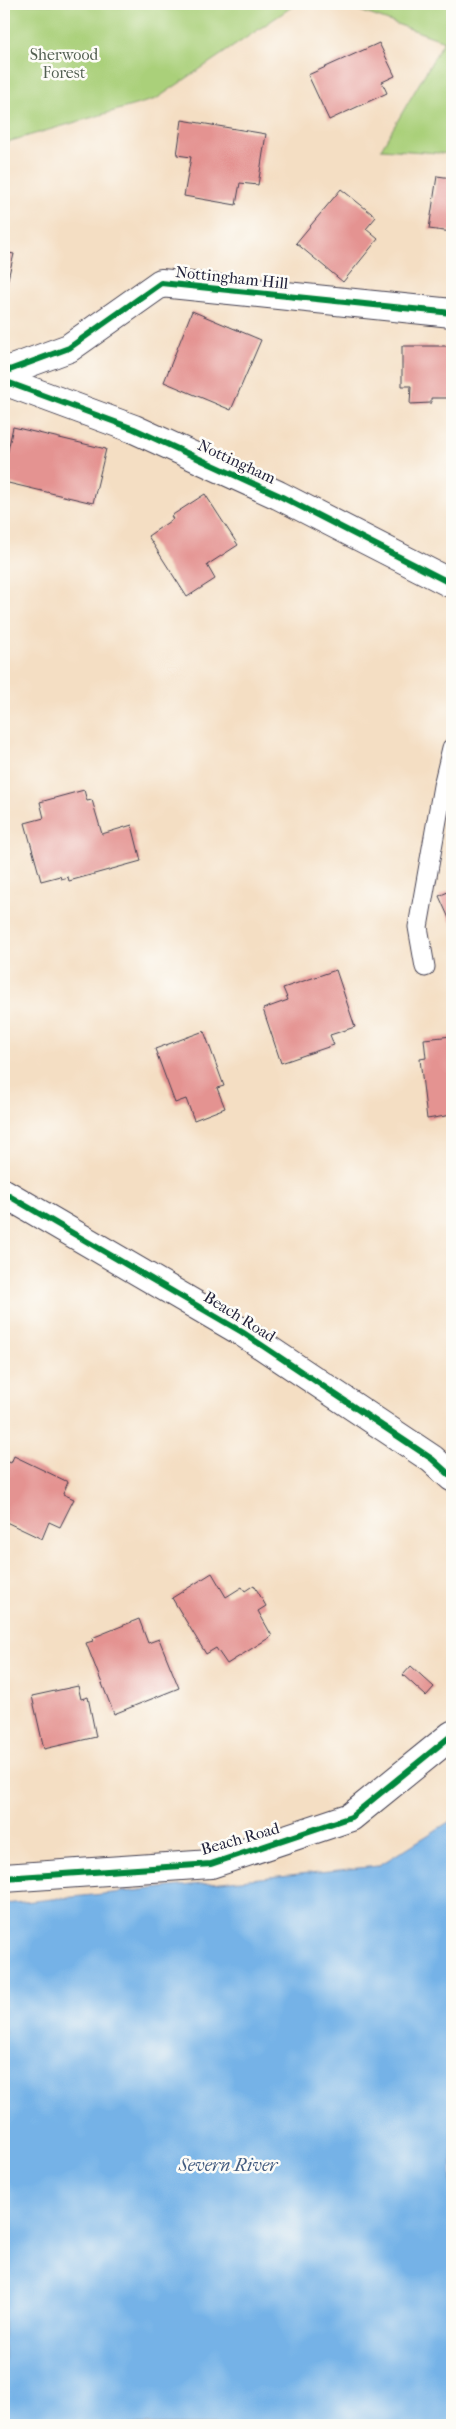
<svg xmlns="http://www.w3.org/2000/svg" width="456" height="2429" font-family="'IM FELL French Canon',serif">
	<rect width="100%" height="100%" fill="#fdfcf7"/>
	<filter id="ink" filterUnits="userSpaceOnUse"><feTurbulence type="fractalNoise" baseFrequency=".02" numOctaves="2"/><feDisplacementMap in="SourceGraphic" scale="10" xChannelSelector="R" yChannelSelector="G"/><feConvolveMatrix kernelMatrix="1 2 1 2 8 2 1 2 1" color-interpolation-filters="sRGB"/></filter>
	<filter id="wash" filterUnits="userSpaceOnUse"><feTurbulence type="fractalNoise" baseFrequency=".0096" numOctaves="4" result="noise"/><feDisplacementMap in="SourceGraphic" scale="20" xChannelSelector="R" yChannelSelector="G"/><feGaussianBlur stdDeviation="1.12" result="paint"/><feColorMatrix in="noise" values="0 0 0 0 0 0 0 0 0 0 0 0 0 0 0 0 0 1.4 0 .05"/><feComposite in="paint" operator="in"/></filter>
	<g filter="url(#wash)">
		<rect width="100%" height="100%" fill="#f4dec3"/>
		<!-- green -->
		<path fill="#aad07a" stroke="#66795a" d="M4,4H296L156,99L7,142L4,199Z
			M341,4H452V154L381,149L444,41Z"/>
		<!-- water -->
		<path fill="#75b2e7" stroke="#4c6a91" d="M452,1820V2425H4V1904L378,1866Z"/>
		<g id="blocks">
			<!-- building -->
			<path fill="#e49391" d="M379,43L395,76L382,82L387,93L329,120L308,75Z
				M182,120L266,134L258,185L240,183L236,205L184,196L191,157L177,155Z
				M437,176L452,178V232L429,229Z
				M341,189L376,217L366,229L378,239L343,282L296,243Z
				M4,252L14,254L4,295Z
				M192,311L261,340L231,410L164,382Z
				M402,346H452V398H431V403L410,404L411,386H402Z
				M13,427L106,449L93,503L4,482V454L7,455Z
				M205,494L238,545L207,565L215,579L187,597L148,536L173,519L171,516Z
				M84,790L87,801L92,800L102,834L132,825L141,861L69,881L68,877L61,879L60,876L41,881L25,823L44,818L40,802Z
				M452,890V925L439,896Z
				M336,970L355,1027L330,1035L334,1045L281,1063L263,1009L288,1000L283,988Z
				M204,1031L224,1086L217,1088L225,1108L194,1120L186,1099L175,1103L155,1049Z
				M452,1036V1115L427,1119L420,1059L426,1058L424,1039Z
				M14,1456L68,1482L63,1494L74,1499L60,1527L49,1522L42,1539L4,1521V1460L11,1463Z
				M212,1573L226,1597L242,1587L245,1591L254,1585L266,1606L258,1611L272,1636L227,1664L216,1648L206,1654L172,1598Z
				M139,1619L148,1643L159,1639L179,1688L114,1714L86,1643L93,1641L92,1638Z
				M411,1666L434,1687L426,1696L403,1675Z
				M78,1686L81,1699L88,1697L96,1737L44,1749L32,1696Z"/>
		</g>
	</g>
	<g filter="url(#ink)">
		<use href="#blocks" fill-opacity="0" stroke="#423e4f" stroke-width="1"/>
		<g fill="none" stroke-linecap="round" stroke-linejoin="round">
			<defs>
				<path id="service" d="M425,967L418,927L443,786L452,748"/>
				<path id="minor" d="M4,372L69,348L161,283L452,313
					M4,381L134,429L278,495L452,584
					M4,1193L242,1332L432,1459L452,1477
					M4,1878L211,1864L351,1817L452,1735"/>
			</defs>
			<!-- service casing -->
			<use href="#service" stroke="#423e4f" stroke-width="21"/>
			<!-- minor casing -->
			<use href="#minor" stroke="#423e4f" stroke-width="30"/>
			<!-- service -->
			<use href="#service" stroke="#fff" stroke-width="19"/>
			<!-- minor -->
			<use href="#minor" stroke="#fff" stroke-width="28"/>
			<defs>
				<path id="cycleway" d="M4,372L69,348L161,283L452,313
					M4,381L134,429L278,495L452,584
					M4,1193L242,1332L432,1459L452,1477
					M4,1878L211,1864L351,1817L452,1735"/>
			</defs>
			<!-- cycleway casing -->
			<use href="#cycleway" stroke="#fdfcf7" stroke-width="9"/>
			<!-- cycleway -->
			<use href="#cycleway" stroke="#00873e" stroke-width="6"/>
		</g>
	</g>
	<g text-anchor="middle" stroke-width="5" stroke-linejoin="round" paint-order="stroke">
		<!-- park labels -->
		<g font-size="16" fill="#525f51" stroke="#fdfcf7">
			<text x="64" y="60">Sherwood<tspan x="64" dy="18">Forest</tspan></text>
		</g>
		<!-- street labels -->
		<g font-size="16" fill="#22223b" stroke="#fdfcf7">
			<text transform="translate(232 277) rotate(6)" y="6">Nottingham Hill</text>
			<text transform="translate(237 461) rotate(25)" y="6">Nottingham</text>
			<text transform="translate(240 1316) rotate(32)" y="6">Beach Road</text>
			<text transform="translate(240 1838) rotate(-16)" y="6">Beach Road</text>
		</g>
		<!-- water labels -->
		<g font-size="18" font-style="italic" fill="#435c80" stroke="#fdfcf7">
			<text x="228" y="2171">Severn River</text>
		</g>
	</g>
	<!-- margin -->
	<rect width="456" height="2429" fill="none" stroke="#fdfcf7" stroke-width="20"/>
</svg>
